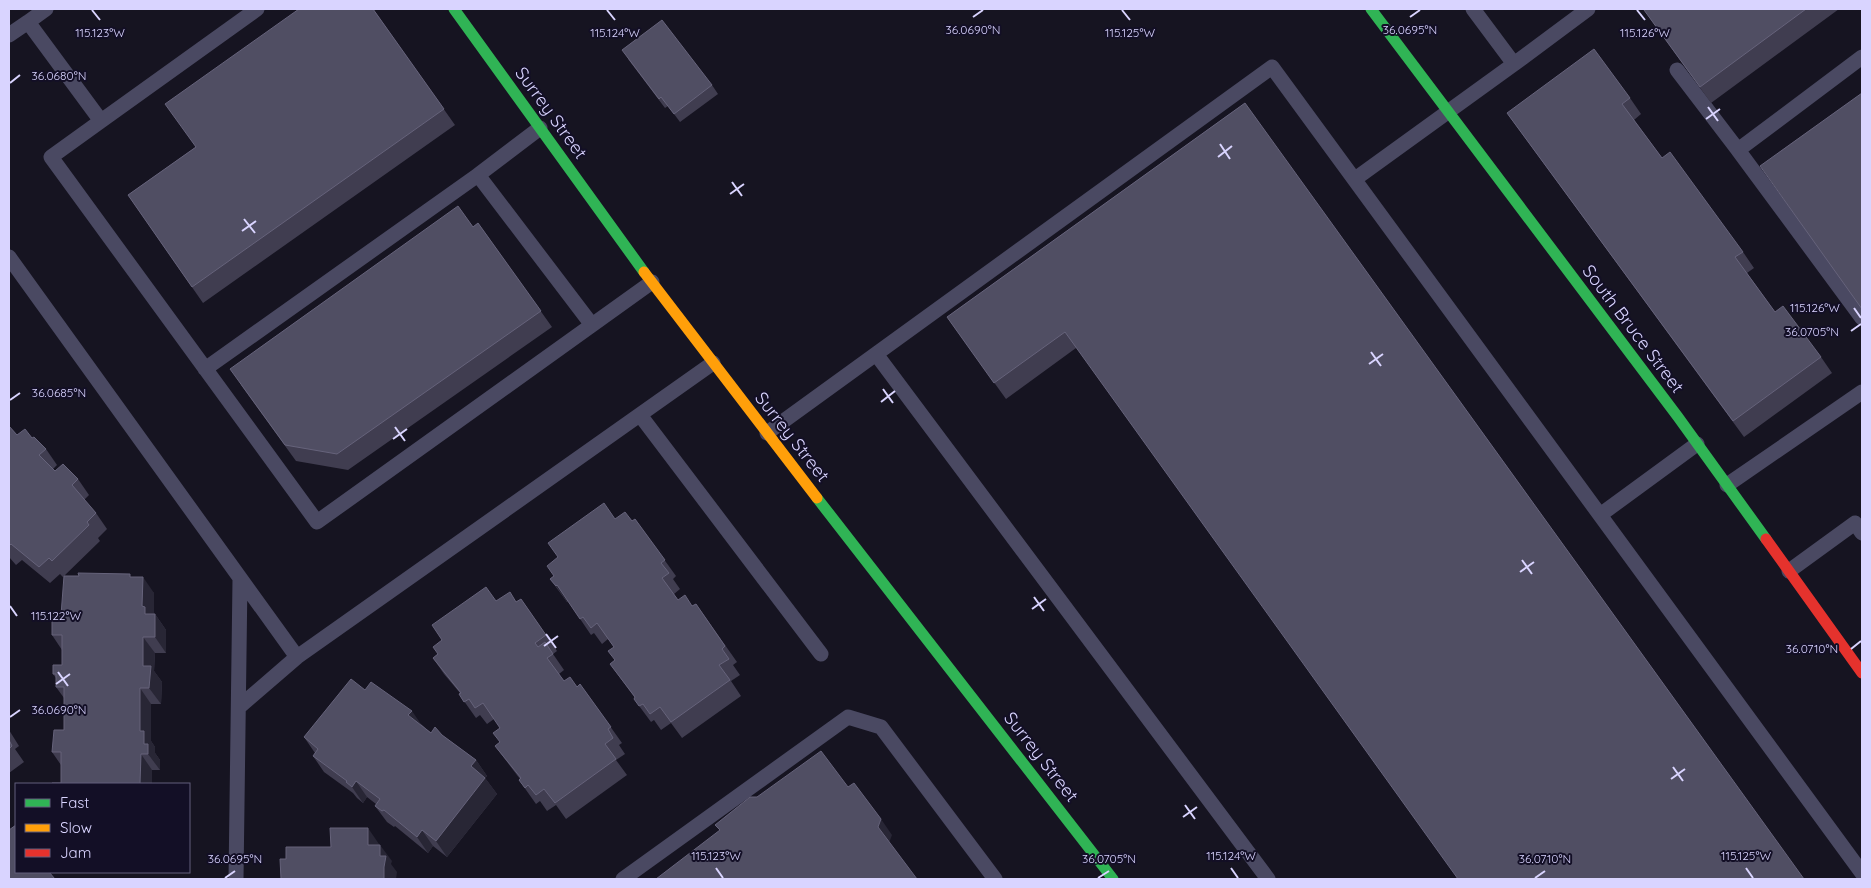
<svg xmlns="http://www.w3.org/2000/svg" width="1871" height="888" font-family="Quicksand,sans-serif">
	<rect width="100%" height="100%" fill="#161421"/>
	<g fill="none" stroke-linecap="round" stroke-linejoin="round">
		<!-- lane -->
		<path stroke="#4a4962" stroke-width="15" d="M46,9L28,22L101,121L257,9
			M9,35L28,22
			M1514,64L1588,9
			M1677,70L1738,150L1862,57
			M101,121L51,157L317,522L652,282
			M540,128L478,175L592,325
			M1738,150L1862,318
			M1355,179L1514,64L1473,9
			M9,257L297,657
			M876,354L1268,879
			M205,369L478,175
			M640,415L821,654
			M767,433L1272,67L1862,873
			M1727,485L1862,392
			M1600,515L1697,444
			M1789,571L1855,523L1862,533
			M239,707L297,657L713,363
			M236,879L240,579
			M623,879L848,717L881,727L995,879"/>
		<!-- fast -->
		<path stroke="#30b455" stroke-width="11" d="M454,9L644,272
			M1371,9L1678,417L1766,539
			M817,498L1113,879"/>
		<!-- slow -->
		<path stroke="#ff9f0a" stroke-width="11" d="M644,272L817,498"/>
		<!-- jam -->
		<path stroke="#e5322d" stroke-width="11" d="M1766,539L1862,673"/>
	</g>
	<!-- wall -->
	<path fill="#403d50" d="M373,9L455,125L203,303L128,195L196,147Z
		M1646,9H1839L1711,103L1644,10Z
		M628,59L712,85L718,94L680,122L668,106L665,108Z
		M1630,98L1641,114L1634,120L1662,158L1743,252L1754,268L1747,273L1775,312L1821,357L1832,373L1744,437L1507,113Z
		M1245,103L1076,348L1006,399L947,317Z
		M478,223L552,327L348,470L296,461L241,385Z
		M9,426L17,435L32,438L46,449L57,465L53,469L55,471L78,479L89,495L84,500L96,513L107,529L98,538L100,541L63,577L60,574L50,583L22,560L16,565L9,557Z
		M615,519L632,521L635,519L676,576L673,579L680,589L674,594L678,600L692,606L696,604L737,662L733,665L740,675L731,681L741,696L682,738L671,723L661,730L654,720L651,722L634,699L635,698L610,664L615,660L614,647L608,639L602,644L594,633L591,635L568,601L567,602L550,579Z
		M132,577L154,593V614H155L166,630V653H155L154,671L162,682L161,704H151V741L155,747V753L160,760V770H152L61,783V765L52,752L64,730V698L56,687V678L53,674L62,665V650L52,635L61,615Z
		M521,599L557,651L553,654L564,670L559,674L564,681L577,687L580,684L622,743L619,745L625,754L616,760L627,775L566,819L556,805L547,811L540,801L536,804L519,780L520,779L495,746L500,742V728L494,719L487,724L480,715L476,718L459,694L460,693L444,674L433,658L496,601L517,602Z
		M365,690L421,724L431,733L442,735L476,760L487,776L485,778L497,794L447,857L433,846L428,853L395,826L394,827L387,822L375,806L376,804L367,797L363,803L357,798L353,793L324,772L313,756L315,753L304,737Z
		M9,730L19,746L15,749L24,762L9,773Z"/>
	<!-- shaded-wall -->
	<path fill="#282635" d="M143,577L154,593V620L155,614L166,630V653L155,637L145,614L142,606Z
		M557,585L568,601L567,602L556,586Z
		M143,637L155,653L154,671L162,682L161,704L149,688L143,666Z
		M140,688L151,704V741L155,747V753L160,760V770L148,754L144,744L140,731Z
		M412,711L423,727L408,715Z
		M141,754L152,770V784H140Z
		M476,760L487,776L485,778L497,794L447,857L436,841L471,766Z
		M356,781L367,797L363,803L352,787Z
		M881,819L892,835L889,843L878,827Z
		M368,828L379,844V861L368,845Z
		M422,830L433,846L428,853L417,837Z
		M380,845L392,861L391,864L397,872L396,879H384V867L380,856Z"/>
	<!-- building -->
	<path fill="#504e63" stroke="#66637b" d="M299,9H373L444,109L192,287L128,195L196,147L165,104Z
		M1646,9H1806L1700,87L1644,10Z
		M662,20L712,85L674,114L661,97L659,99L622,50Z
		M1594,49L1630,98L1622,104L1662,158L1670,152L1743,252L1735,257L1775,312L1783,306L1821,357L1733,421L1507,113Z
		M1862,93V309L1760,166Z
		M1245,103L1804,879H1458L1065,332L994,383L947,317Z
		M458,206L473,227L478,223L541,311L337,454L285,445L230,369Z
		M9,426L17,435L25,429L32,438L34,437L46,449L39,455L55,471L63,464L78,479L72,485L96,513L87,522L89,525L52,561L49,558L39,567L11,544L9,546Z
		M604,503L615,519L625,512L632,521L635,519L665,560L661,563L669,573L662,578L678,600L685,595L692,606L696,604L725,646L722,649L729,659L719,665L730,680L671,722L660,707L650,714L643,704L639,706L634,699L635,697L610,664L615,660L608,651L614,647L597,623L591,628L583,617L580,619L557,585L556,586L550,579L554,576L547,566L558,557L548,543Z
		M78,573L130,574V577H143L142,606L145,607V614H155V637H143V666H151L149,688H140V731H144V744H148V754H141L140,784H150H52V783H61V752H52L54,730H64V687H56V674H53V665H62V635H52V615H61L64,576H79Z
		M486,587L496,601L510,592L516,602L521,599L546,635L535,643L538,647L545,642L553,654L547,658L564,681L570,677L577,687L580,684L611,727L608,729L613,738L605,744L616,759L555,803L544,789L536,795L528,785L525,788L519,780L521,778L495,746L500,742L493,733L500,728L483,703L475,708L469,699L464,702L459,694L461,693L433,658L438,654L433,647L442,640L432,625Z
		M351,679L365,690L371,682L412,711L408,715L431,733L435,727L442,735L476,760L471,766L485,778L436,841L422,830L417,837L384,810L382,811L375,806L380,799L356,781L352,787L346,782L347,781L313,756L318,749L304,737Z
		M9,740L12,746L9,749Z
		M821,751L848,787L854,783L881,819L878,827L917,879H656L720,830L715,825L750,797H757Z
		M16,825V872H49L55,879H9V830Z
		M330,828H368V845H380V856H386L384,867V879H281L280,859H286V847H331Z"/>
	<!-- ticks -->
	<path fill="none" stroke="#d9d4ff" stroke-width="2" d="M92,10L100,20M607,10L615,20M1122,10L1130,20M1637,10L1645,20M973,17L983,10M1410,17L1420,10M10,83L20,75M1708,107L1718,121M1706,119L1720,109M1220,144L1230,159M1218,157L1232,146M732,182L742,196M730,194L744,184M244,219L255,233M242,231L256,221M1854,308L1861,318M1851,331L1861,324M1371,352L1381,366M1369,364L1383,354M883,389L893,403M10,400L20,393M881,402L895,391M395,427L405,441M393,439L407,429M1522,560L1532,574M1520,572L1534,562M1034,597L1044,611M10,606L17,616M1032,609L1046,599M546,634L556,648M544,646L558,636M1851,649L1861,641M58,672L68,686M56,684L70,674M10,717L20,710M1673,767L1683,781M1671,779L1685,769M1185,805L1195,819M1183,817L1197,807M716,868L723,878M1231,868L1238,878M1746,868L1753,878M225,878L235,871M1098,878L1109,871M1535,878L1545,871"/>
	<g text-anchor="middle" stroke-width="4" stroke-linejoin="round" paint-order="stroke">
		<!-- street labels -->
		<g font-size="18" fill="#d9d4ff" stroke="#130f26">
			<text transform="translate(551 113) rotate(54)" y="6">Surrey Street</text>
			<text transform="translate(1633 329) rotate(53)" y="6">South Bruce Street</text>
			<text transform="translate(792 437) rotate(52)" y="6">Surrey Street</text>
			<text transform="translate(1041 757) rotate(52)" y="6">Surrey Street</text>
		</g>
	</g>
	<g font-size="12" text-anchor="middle" fill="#d9d4ff" stroke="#130f26" stroke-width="4" stroke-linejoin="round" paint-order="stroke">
		<text x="973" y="34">36.0690°N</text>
		<text x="1410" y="34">36.0695°N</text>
		<text x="100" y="37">115.123°W</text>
		<text x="615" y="37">115.124°W</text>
		<text x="1130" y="37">115.125°W</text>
		<text x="1645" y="37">115.126°W</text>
		<text x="59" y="80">36.0680°N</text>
		<text x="1815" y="312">115.126°W</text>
		<text x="1812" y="336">36.0705°N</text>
		<text x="59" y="397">36.0685°N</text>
		<text x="56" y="620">115.122°W</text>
		<text x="1812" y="653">36.0710°N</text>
		<text x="59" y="714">36.0690°N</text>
		<text x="716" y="860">115.123°W</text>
		<text x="1231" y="860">115.124°W</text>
		<text x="1746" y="860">115.125°W</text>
		<text x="235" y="863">36.0695°N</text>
		<text x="1109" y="863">36.0705°N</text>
		<text x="1545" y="863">36.0710°N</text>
	</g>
	<!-- border -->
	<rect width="1871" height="888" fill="none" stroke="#d9d4ff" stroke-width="20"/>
	<!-- legend -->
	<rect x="15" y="783" width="175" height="90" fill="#130f26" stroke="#625e7d"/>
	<rect x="25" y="799" width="25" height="8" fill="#30b455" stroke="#625e7d"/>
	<text x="60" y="808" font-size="15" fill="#d9d4ff">Fast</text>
	<rect x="25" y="824" width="25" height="8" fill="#ff9f0a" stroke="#625e7d"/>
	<text x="60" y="833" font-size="15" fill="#d9d4ff">Slow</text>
	<rect x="25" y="849" width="25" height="8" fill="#e5322d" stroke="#625e7d"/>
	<text x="60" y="858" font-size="15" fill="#d9d4ff">Jam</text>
</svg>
